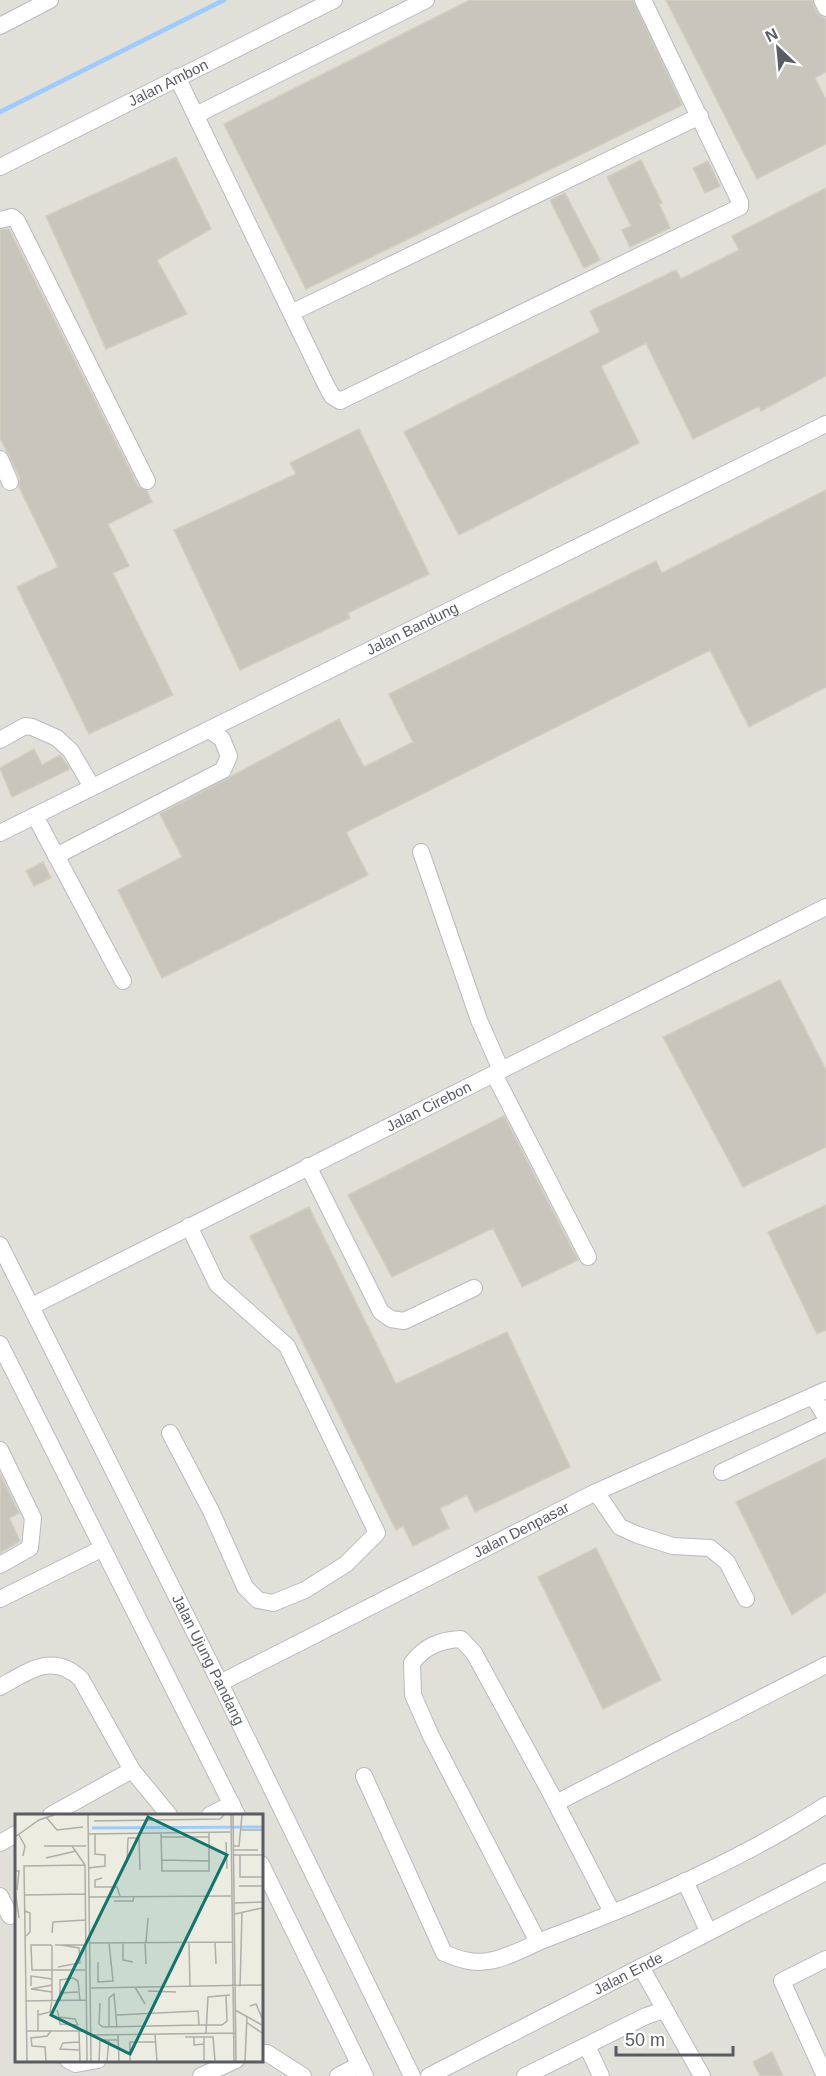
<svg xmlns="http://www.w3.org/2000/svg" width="826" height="2076" font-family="Arial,sans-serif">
	<rect width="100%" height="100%" fill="#edece0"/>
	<!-- industrial -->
	<path fill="#e0dfd8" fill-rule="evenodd" d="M0,0H826V2076H0ZM16,1815H261V2060H16Z"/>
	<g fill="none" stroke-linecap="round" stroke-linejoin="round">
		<!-- stream -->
		<path stroke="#9ecbff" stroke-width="4.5" d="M0,112L224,0"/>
	</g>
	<!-- building -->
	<path fill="#c8c5bd" stroke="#d2cebe" stroke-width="1.5" d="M470,0H633L682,105L306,289L224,124Z
		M666,0H812L817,13L826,19V72L815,78L826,100V144L757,179Z
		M176,157L211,229L157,260L187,314L106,349L46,216Z
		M641,160L662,203L659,204L670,228L630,247L622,230L631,226L607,177Z
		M708,161L720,186L705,193L693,168Z
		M826,188V376L761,411L759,406L693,439L646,343L601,366L639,443L459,535L404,432L600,332L590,311L676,270L681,279L739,250L732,236Z
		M565,193L600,260L584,268L550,200Z
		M9,229L138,486L147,491L152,502L108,524L129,566L113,573L173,695L89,734L17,587L58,567L19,487L20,478L0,438V230Z
		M359,429L429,574L348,613L350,618L240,670L174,530L296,474L290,463Z
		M826,490V687L749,727L710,650L346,832L368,875L162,978L118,890L182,857L160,814L339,719L364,767L413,742L389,694L656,561L662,573Z
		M34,749L42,765L60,755L70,769L12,797L0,768Z
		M43,862L51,878L34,886L26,871Z
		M780,980L826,1070V1147L743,1187L663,1037Z
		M504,1116L578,1260L522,1287L493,1228L392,1277L348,1195Z
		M826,1205V1330L817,1334L768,1232Z
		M309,1207L396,1384L507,1332L570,1467L475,1512L467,1495L440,1508L449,1528L413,1546L403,1526L396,1530L250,1236Z
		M826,1458V1592L792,1615L736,1502Z
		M0,1474L19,1513L9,1518L20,1541L0,1553Z
		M596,1548L661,1680L603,1709L538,1577Z
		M772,2052L783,2076H760L753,2062Z"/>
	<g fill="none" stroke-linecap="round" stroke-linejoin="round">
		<defs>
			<g id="minor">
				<path d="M822,0L826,8"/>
				<path d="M0,26L50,0"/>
				<path d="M177,77L325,383L332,396L340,401L740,207V202L643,0"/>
				<path d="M196,115L426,0"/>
				<path id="s1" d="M0,167L334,0"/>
				<path d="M0,220L12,217L17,221L147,481"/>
				<path d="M293,312L700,116"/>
				<path d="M0,459L10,482"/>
				<path d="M0,740L25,726L32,727L57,738L71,751L92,787"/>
				<path d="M35,816L123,981"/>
				<path id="s2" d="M0,833L826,424"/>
				<path d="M421,852L479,1020L501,1070"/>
				<path d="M56,856L223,770L229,756L222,739L211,731"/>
				<path d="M494,1074L588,1257"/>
				<path d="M308,1166L381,1312L391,1319L404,1321L474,1288"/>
				<path id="s3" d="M0,1245L220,1683L412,2076"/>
				<path id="s4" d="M32,1306L826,907"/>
				<path d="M0,1344L237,1815"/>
				<path d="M813,1396L826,1417"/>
				<path d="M170,1433L211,1511L245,1587L258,1600L273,1603L305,1590L346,1564L377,1533L287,1346L217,1284L189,1226"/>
				<path d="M0,1450L33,1518L30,1548L0,1565"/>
				<path d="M722,1472L826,1423"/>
				<path d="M596,1492L620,1527L638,1535L673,1546L710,1548L727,1562L746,1599"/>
				<path d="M0,1599L101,1549"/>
				<path id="s5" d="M220,1683L596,1492L826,1390"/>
				<path d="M0,1687C29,1671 53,1652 81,1679L132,1770L169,1815"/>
				<path d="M364,1776L444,1953C459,1959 472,1964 488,1961C510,1958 531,1944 551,1937C646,1901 741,1860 826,1805"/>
				<path d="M556,1803L826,1665"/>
				<path d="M51,1815L132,1770"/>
				<path d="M210,1815L232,1804"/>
				<path d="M0,1843L16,1834"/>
				<path d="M261,1864L365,2076"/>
				<path d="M685,1881L708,1931"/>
				<path d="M0,1896L10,1916"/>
				<path d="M538,1942L431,1736L413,1695L412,1663C425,1646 440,1640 461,1639L474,1653L549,1790L612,1912"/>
				<path d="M641,1967L702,2076"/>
				<path d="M587,2046L601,2076"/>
				<path d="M261,2054L267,2053L303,2076"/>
				<path d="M68,2060L76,2064L98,2060"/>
				<path d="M201,2076L236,2060"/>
				<path d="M338,2076L359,2065"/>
				<path id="s6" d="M429,2076L826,1872"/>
				<path d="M525,2076L646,2016L664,2010"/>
				<path d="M825,2076L782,1981L826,1959"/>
			</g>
		</defs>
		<!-- minor casing -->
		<use href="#minor" stroke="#b8bac0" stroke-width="18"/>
		<!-- minor -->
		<use href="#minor" stroke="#fff" stroke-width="16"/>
	</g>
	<g text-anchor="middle" stroke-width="6" stroke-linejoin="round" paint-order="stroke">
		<!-- street labels -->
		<g font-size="15" fill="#595c62" stroke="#fff">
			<text dy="5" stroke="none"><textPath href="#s1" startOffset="188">Jalan Ambon</textPath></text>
			<text dy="5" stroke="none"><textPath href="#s2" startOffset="460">Jalan Bandung</textPath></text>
			<text dy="5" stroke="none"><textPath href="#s4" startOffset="444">Jalan Cirebon</textPath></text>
			<text dy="5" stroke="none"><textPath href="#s5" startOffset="338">Jalan Denpasar</textPath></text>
			<text dy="5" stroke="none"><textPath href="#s3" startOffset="464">Jalan Ujung Pandang</textPath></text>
			<text dy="5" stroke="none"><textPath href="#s6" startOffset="224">Jalan Ende</textPath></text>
		</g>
	</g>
	<!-- overview -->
	<g transform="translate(15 1814)">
		<rect width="248" height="248" fill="#edece0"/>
		<path fill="none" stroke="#9ecbff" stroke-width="3" d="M77,14L247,13"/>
		<path fill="none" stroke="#aeaeaa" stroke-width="1.5" d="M73,1L76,247M216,1L219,247M218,1L221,247M31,3L42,16L68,13M79,7L205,5L209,1M225,16H247M146,19L147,57H194V19M73,20L215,18M4,21L10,32L8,42M0,23L24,6L39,1M146,23H194M113,24H124L125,56M211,28L212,55M29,32H71M57,32L70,51L72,247M219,32H224L227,1M219,36H243M218,41H247M225,41V63H247M31,44L61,37M146,46L194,47M112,49L113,24M73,54L90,52V41L80,40V19M0,57H4L2,76M87,64L80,66V73H102L105,82M224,72H247M0,76L4,104M9,81L70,80M74,83L216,82M99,87H118L119,82M220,89L247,88M10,97L15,99V118L11,122M220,100L247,94M37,119L38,108L70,106M130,128L131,150M131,128L133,104M174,128L175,173M200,128L201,150M75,129L217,128M108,129V146L118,148M40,131H70M83,148V168L98,167L94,129M43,153L65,149L64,134L46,131M16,172V162L37,165M120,173L130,190M225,173L227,99M76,174L247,171M133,177L161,178M37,178L16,175L37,171M45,179L63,178M37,186V132L36,131H16L17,156H71M45,186V166L58,164L63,167L65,186M11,187L71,186M85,189L84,210L88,213L184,211M235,192L241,190L247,204M42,196L44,203L60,205L63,211M220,196L247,211M23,201L35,198L37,186M102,201L183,197L184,211H207L212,207L211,181M44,204L45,210L61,211L66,217M231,208L247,219M94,213V184L99,180L102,214M12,217H71M23,217V196M64,217L65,247M191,219L193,183L215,181M140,220L142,247M76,221L221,219M103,221L104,247M170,223H198L200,247M179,223V231L189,230M189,223V246M64,228L48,229L45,235L64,236M12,247L9,52L70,51M31,247L30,233L17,232L16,224L32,222L36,217M84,247L85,226H103M92,247L94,226M115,247V228H141M230,247L232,202"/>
		<path fill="#0f766e" fill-opacity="0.15" stroke="#0f766e" stroke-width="3" d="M133,3L212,41L115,240L36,201Z"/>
		<rect width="248" height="248" fill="none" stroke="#595c62" stroke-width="3"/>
	</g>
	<!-- north arrow -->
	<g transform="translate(778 48) rotate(334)" stroke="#ffffff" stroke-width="4.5" paint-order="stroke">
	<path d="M0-4.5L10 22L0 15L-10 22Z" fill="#595c62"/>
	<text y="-9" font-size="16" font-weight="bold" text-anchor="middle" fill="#595c62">N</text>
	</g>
	<!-- scale -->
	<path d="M616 2046v9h117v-9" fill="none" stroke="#595c62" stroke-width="3"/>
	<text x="625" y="2046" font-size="18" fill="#595c62" stroke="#ffffff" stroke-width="4.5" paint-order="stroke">50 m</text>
</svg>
